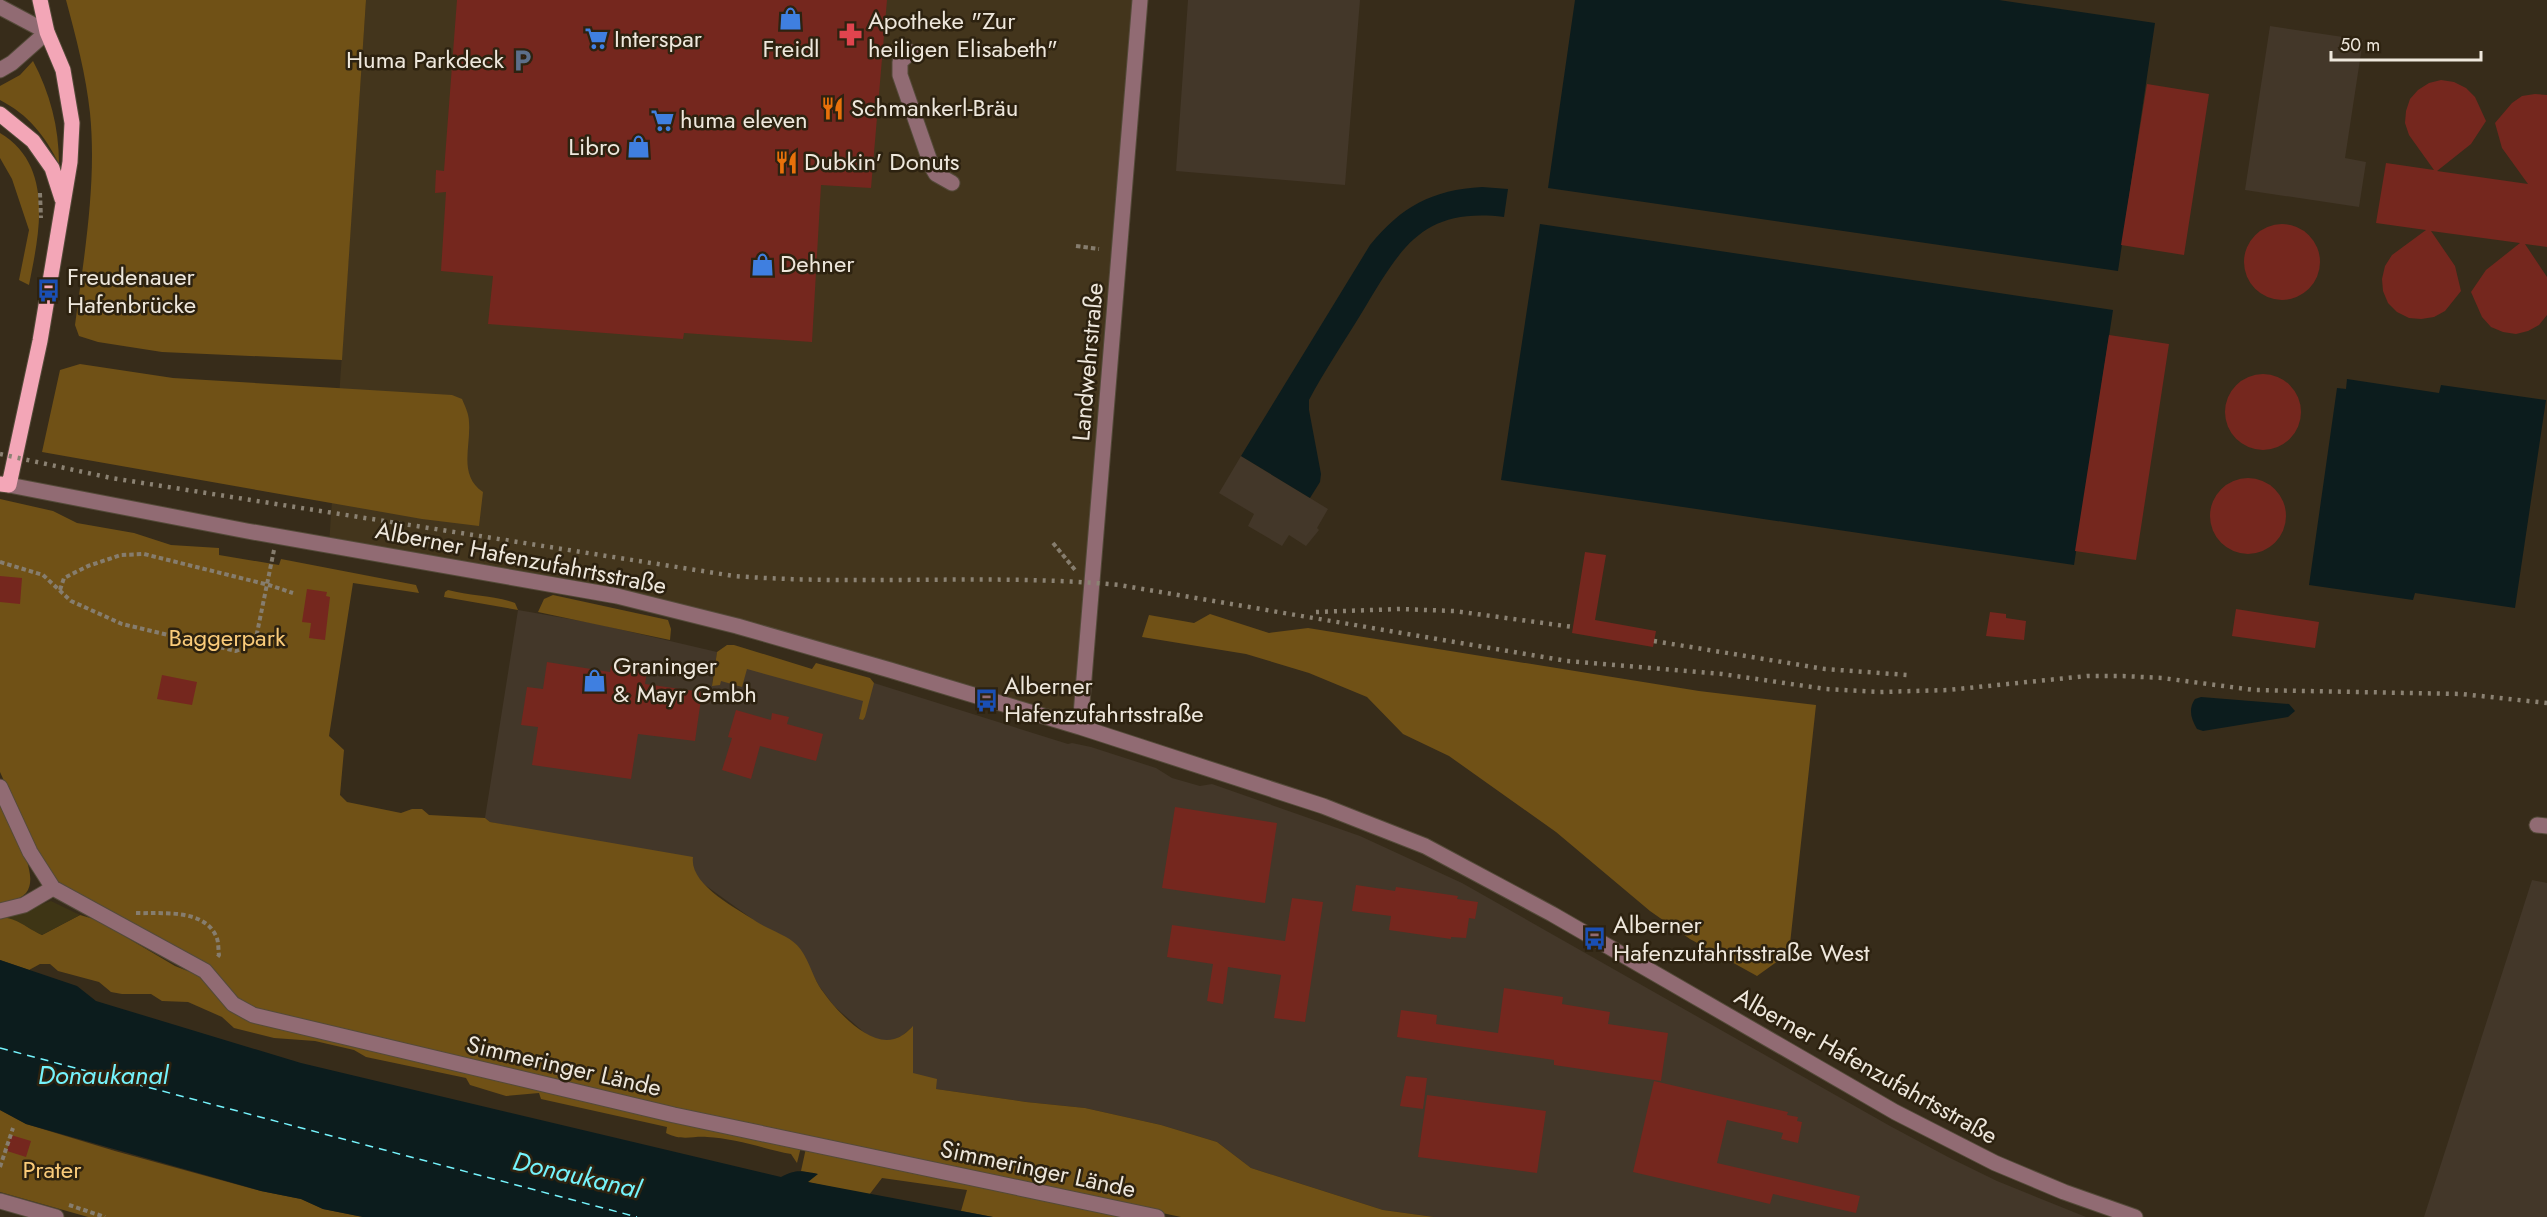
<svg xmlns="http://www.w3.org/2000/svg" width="2547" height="1217" font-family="Jost,sans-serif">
	<rect width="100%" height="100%" fill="#372c1a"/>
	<!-- built -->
	<path fill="#43351c" d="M366,0H1140L1080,727L737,626L329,545Z"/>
	<!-- industrial -->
	<path fill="#433729" d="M1188,0H1360L1345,185L1176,171Z
		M2270,26L2363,40L2345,158L2366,162L2359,207L2245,190Z
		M1241,456L1328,509L1317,528L1319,530L1306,546L1289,535L1282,546L1248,526L1254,514L1219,493Z
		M518,610L593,623L717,652L712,685L746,669H812L874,683L1068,744L1072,743L1091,747L1156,768L1172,778L1200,786L1212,784L1360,836L1462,883L1890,1126L1948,1157L1997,1181L2086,1217H1434L1383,1210L1251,1168L1217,1142L1161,1125L1085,1108L1026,1102L936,1089L913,1074L912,1027L902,1036L892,1040H879L867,1035L834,1006L819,986L797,945L766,929L698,880L692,866L490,822L485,818Z
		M2532,880L2547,883V1217H2424Z"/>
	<!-- green -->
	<path fill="#705116" d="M66,0H366L342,360L162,352L98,342L79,336L75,325C84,256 97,183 90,113C86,75 76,37 66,0Z
		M33,61C50,93 59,127 59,164C45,136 29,115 0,100V86L20,75Z
		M0,133C55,166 39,234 29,285L19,280L29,230L12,179L0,158Z
		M80,364L173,378L452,395L462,399C465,406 469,414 469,422C471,447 458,475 483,492L479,526L422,519L42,452L60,370Z
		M0,499L53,511L77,523L134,533L171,545L219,548V555L279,565L281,559L416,585L419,593L353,583L329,736L344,750L340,795L347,802L401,813L412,809H422L429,815L485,818L490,822L693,857C689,885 736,908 757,922C769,930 787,935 797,945C807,955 812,974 819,986C832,1006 867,1047 894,1039C902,1037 907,1032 913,1026V1073L937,1079L936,1089L1026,1102L1085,1108L1161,1125L1217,1142L1251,1168L1383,1210L1434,1217H1181L658,1106L250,1008L58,882L40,860L0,772Z
		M448,590C470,596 493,595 515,603L518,610L444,597L445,592Z
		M553,595L668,620L671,629L670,640L538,612L544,599Z
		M1210,614L1269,633L1308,628L1699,691L1816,705L1789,953L1757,976L1690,939L1650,911L1556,832L1449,756L1403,734L1367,697L1309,673L1246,654L1142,637L1149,615L1194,623Z
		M727,645H734L812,669L816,663L870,678L874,683L865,717L863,720L859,719L863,701L747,669L742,687L721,681L720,685L712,686L717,652Z
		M0,805C9,826 42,873 26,893C19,900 9,902 0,905Z
		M80,915L97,920L175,966L203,977L227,1006L801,1147L797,1163L791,1154C765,1149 734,1138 707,1137C692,1136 681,1141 666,1133L667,1127L541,1099L539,1093L506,1096L470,1085L466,1078L366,1057L354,1050L315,1041L274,1038L234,1028L222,1017L188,1002L162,1001L151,994H122L111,992L99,982L58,971L50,964H40L29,970L0,960V917L13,918L42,935Z
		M0,1110L26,1124L115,1151L261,1191L301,1199L323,1209L363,1217H88L0,1192Z
		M806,1148L1134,1217H993L961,1211L967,1190L882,1178L869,1195L807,1182L817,1174L801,1171Z"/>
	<!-- sand -->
	<path fill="#3e3515" d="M51,901L80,915L42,935C26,928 18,918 0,917L21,912Z"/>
	<!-- water -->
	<path fill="#0c1c1d" d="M1575,0H1999L2155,23L2118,271L1548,188Z
		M1482,187L1508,189L1504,217C1420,207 1400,250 1361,314C1344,342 1325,370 1309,400V410L1321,474L1320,482L1310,498L1241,456L1370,245C1402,206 1432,190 1482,187Z
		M1540,224L2113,310L2074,565L1501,480Z
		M2347,379L2439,393L2441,385L2546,400L2515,608L2415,593L2413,600L2309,585L2337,388L2346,389Z
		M2201,697L2289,704L2295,711L2288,717L2203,731L2197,729C2191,719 2188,709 2195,699Z
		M0,960L77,986L96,1001L301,1063L781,1177C797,1169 800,1171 818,1174L808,1182L993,1217H363L323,1209L301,1199L261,1191L26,1124L0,1110Z"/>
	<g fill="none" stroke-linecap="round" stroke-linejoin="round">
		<!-- ferry -->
		<path stroke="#75f3fc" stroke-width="1.5" stroke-dasharray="8 6" stroke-linecap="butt" d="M0,1048L637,1217"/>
	</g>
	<!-- building -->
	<path fill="#75271e" d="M457,0H887L871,188L821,185L812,342L684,333L683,339L488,324L493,276L441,271L446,192L435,193L436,170L444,171Z
		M2441,80L2454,82L2466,88L2475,97L2486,121L2471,144L2437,171L2528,184L2502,148L2495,123L2512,103L2522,96L2535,94L2547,95V247L2525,244L2547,277V315L2539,325L2528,331L2516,334L2503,332L2491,327L2482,317L2471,292L2486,270L2520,243L2431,231L2455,266L2461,291L2445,311L2434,317L2421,319L2409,318L2397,312L2388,303L2383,291L2382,279L2385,266L2392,255L2426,230L2376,223L2386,163L2434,170L2409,135L2405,123L2406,111L2410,99L2418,90L2429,83Z
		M2147,84L2209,94L2184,255L2121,245Z
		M2244 262a38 38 0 1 1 76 0a38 38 0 1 1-76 0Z
		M2109,335L2169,344L2136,560L2075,551Z
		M2225 412a38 38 0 1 1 76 0a38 38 0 1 1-76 0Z
		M2210 516a38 38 0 1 1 76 0a38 38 0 1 1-76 0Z
		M1585,552L1606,555L1595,620L1656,631L1653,647L1572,633Z
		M0,576L22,578L20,604L0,602Z
		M307,589L327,592L326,596L330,597L325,640L309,638L311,623L302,622Z
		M2236,609L2319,622L2315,648L2232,636Z
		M1990,612L2006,614V618L2026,621L2024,640L1986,636Z
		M547,662L610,672L611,666L647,671L645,684L702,692L695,741L638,734L631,779L532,765L538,727L521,725L527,687L543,689Z
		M162,675L197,682L192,705L157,699Z
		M736,710L771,720L772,713L789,717L787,724L823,734L816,761L760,746L751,779L722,770L732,738L728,737Z
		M1175,807L1277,823L1265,903L1162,888Z
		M1356,885L1395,891L1396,887L1458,896L1457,899L1478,902L1475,919L1469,918L1466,938L1451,937V939L1389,930L1391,916L1352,911Z
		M1292,898L1323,902L1305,1022L1274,1018L1281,975L1228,967L1223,1004L1207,1001L1213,964L1167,957L1172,925L1285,941Z
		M1504,988L1563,997L1562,1004L1610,1012L1608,1024L1668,1033L1661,1081L1554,1065V1060L1397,1037L1401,1010L1437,1015L1436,1024L1498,1033Z
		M1406,1076L1427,1078L1423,1109L1400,1106Z
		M1654,1081L1788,1112L1787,1115L1798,1117L1797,1121L1802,1122L1798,1143L1781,1139L1783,1133L1727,1120L1717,1163L1860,1196L1856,1213L1773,1194L1770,1204L1633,1172Z
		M1427,1095L1546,1111L1537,1173L1418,1157Z
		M11,1135L31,1141L26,1157L7,1151Z"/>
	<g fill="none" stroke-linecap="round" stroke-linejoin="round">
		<defs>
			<path id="minor" d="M0,7L47,32L12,63L0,70
				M911,52L900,62V75L932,167L936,174L952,183
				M9,485L247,531L617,596L737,626L890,670L1080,727L1323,806L1425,846L1552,914L1895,1112L1995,1163L2064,1192L2135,1217
				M1080,727L1140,0
				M0,787L30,852L53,888L205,971L233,1004L253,1015L674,1115L1157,1217
				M2537,825L2547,826
				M0,911L24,905L53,888
				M0,1201L56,1217"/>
			<path id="major" d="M0,114L33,141L52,168L62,199
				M0,484L9,485L40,341L70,162L72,123L63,70L47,32L40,0"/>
		</defs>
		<!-- minor casing -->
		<use href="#minor" stroke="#544a39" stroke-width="17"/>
		<!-- major casing -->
		<use href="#major" stroke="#544a39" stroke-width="17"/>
		<!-- path -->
		<path stroke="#867d6e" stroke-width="4" stroke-dasharray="4.5 3" stroke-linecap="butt" d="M40,193L41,218
			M1076,246L1099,249
			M1053,543L1076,571
			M0,562L43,575L71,601L122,624L236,651L255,643L274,550
			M60,590L64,578L88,566L121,555L144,554L269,585L293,593
			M136,913C161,914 203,908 216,936C219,942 218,949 219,955L216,959
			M0,1167L13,1128
			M69,1205L105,1217"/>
		<!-- minor -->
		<use href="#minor" stroke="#916b73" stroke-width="15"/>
		<!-- major -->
		<use href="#major" stroke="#f3a6b7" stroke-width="15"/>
		<!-- rail -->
		<path stroke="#8b8273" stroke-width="4.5" stroke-dasharray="3 6" stroke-linecap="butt" d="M0,454L111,478L734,576C862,586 991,573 1119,585L1567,661L1722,674L1826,689L1880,692L1948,690L2087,676H2123L2162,678L2254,690L2462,694L2547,703
			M1316,612L1400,609L1454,611L1573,627
			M1654,641L1825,669L1907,675"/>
	</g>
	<!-- icons -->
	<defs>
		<symbol id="shop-bare" viewBox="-9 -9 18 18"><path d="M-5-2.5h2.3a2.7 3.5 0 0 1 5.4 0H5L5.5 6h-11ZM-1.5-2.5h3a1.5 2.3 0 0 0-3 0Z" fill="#3f7fe0" stroke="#2d2210" stroke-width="2.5" paint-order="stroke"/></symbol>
		<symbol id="pharmacy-bare" viewBox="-9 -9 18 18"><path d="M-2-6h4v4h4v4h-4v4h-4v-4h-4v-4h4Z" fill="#e0444e" stroke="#2d2210" stroke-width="2.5" paint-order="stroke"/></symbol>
		<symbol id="supermarket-bare" viewBox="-9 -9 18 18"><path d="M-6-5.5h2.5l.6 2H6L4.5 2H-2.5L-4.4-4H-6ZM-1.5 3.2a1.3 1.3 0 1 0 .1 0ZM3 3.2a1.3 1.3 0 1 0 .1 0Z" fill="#3f7fe0" stroke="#2d2210" stroke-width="2.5" paint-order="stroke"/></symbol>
		<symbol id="parking-bare" viewBox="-9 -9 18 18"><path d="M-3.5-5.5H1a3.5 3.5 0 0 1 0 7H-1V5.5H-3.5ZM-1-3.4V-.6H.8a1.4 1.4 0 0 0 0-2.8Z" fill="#5c6f8a" stroke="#2d2210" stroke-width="2.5" paint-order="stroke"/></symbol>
		<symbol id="restaurant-bare" viewBox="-9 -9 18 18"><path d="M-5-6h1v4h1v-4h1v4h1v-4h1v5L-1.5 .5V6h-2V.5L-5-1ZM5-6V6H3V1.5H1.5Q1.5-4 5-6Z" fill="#e8710a" stroke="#2d2210" stroke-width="2.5" paint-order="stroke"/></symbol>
		<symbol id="bus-bare" viewBox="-9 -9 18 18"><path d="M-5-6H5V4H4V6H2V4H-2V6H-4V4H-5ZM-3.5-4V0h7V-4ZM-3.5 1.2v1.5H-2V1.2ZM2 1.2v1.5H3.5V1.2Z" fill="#1a4fb4" stroke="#2d2210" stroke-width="2.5" paint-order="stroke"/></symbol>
	</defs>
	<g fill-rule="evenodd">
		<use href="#shop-bare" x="774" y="2" width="33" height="33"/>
		<use href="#pharmacy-bare" x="834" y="18" width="33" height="33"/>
		<use href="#supermarket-bare" x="580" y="22" width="33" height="33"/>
		<use href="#parking-bare" x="506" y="44" width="33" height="33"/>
		<use href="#restaurant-bare" x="816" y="92" width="33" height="33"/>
		<use href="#supermarket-bare" x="646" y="104" width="33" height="33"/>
		<use href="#shop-bare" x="622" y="130" width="33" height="33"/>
		<use href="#restaurant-bare" x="770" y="146" width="33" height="33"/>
		<use href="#shop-bare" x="746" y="248" width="33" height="33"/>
		<use href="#bus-bare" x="32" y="274" width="33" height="33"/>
		<use href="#shop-bare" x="578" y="664" width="33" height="33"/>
		<use href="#bus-bare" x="970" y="684" width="33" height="33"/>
		<use href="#bus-bare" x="1578" y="922" width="33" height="33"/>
	</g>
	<g text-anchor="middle" stroke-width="5" stroke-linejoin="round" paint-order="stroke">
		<!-- poi labels -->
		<g font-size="24" fill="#eee7dc" stroke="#2d2210" text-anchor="start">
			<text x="868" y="29">Apotheke "Zur<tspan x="868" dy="28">heiligen Elisabeth"</tspan></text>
			<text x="614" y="47">Interspar</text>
			<text x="791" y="57" text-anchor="middle">Freidl</text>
			<text x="504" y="68" text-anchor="end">Huma Parkdeck</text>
			<text x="851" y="116">Schmankerl-Bräu</text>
			<text x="680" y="128">huma eleven</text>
			<text x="620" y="155" text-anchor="end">Libro</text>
			<text x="804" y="170">Dubkin' Donuts</text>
			<text x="780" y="272">Dehner</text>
			<text x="67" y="285">Freudenauer<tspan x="67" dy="28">Hafenbrücke</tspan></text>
			<text x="613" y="674">Graninger<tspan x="613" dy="28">&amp; Mayr Gmbh</tspan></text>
			<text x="1004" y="694">Alberner<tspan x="1004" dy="28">Hafenzufahrtsstraße</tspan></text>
			<text x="1613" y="933">Alberner<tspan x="1613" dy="28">Hafenzufahrtsstraße West</tspan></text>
		</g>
		<!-- street labels -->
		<g font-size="24" fill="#eee7dc" stroke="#2d2210">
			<text transform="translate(1088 362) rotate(-85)" y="8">Landwehrstraße</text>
			<text transform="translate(521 558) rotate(11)" y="8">Alberner Hafenzufahrtsstraße</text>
			<text transform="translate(564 1066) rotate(13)" y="8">Simmeringer Lände</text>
			<text transform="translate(1866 1066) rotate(29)" y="8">Alberner Hafenzufahrtsstraße</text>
			<text transform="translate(1038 1169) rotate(12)" y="8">Simmeringer Lände</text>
		</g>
		<!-- park labels -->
		<g font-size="24" fill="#facb7a" stroke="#2d2210">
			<text x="227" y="646">Baggerpark</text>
			<text x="52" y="1178">Prater</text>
		</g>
		<!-- water labels -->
		<g font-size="26" font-style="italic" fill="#75f3fc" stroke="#2d2210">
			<text x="103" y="1084">Donaukanal</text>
			<text transform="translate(577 1175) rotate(13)" y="9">Donaukanal</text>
		</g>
	</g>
	<!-- scale -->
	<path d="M2331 51v9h150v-9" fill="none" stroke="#eee7dc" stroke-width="3"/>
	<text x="2340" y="51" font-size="18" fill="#eee7dc" stroke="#2d2210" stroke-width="4.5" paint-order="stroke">50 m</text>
</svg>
